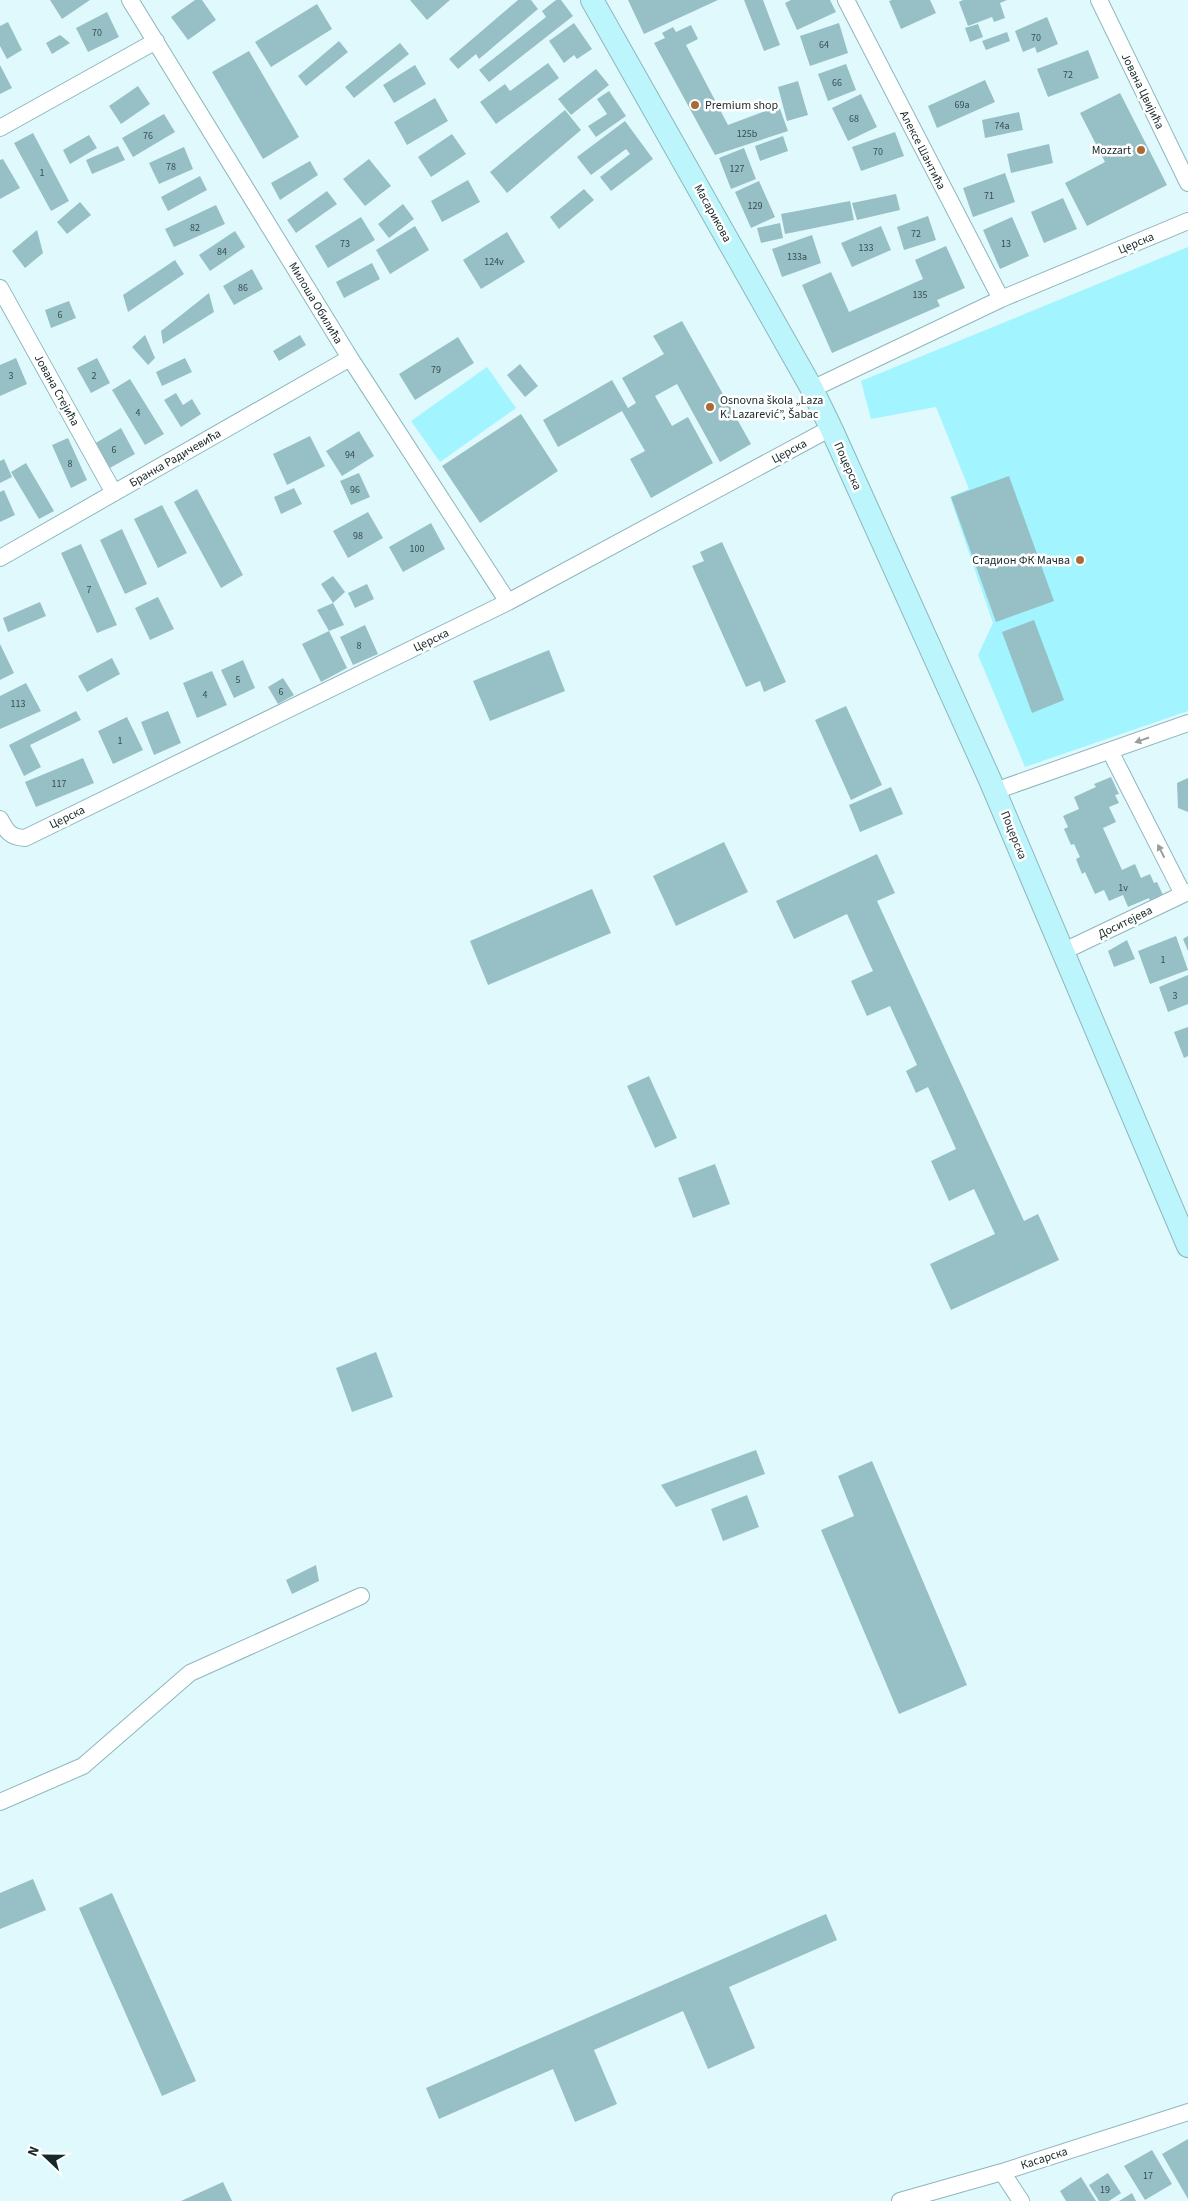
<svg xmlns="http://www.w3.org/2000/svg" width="1188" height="2201" font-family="'Source Sans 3',sans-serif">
	<rect width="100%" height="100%" fill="#e0f9fd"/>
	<!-- pitch -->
	<path fill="#a2f4ff" d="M1188,247V711L1025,767L978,655L993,623L950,497L969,489L936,407L871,419L861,381Z
		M487,367L516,408L440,462L411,421Z"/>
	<!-- building -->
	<path fill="#96c0c6" d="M50,0H90L62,19Z
		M195,0H202L216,20L188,40L171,17Z
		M410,0H450L427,20Z
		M518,0H531L538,9L479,59L476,54L458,69L449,59Z
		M556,0H561L573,16L489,82L479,70L546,17L542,11Z
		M628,0H718L644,34Z
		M744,0H763L780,45L764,51Z
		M791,0H830L836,12L797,30L785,3Z
		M892,0H930L936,13L901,29L889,1Z
		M963,0H1007L1000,3L1005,18L994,22L992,17L968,26L959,2Z
		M317,4L332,29L271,67L255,42Z
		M107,12L119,37L88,52L76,28Z
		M1047,17L1058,44L1037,53L1035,47L1023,52L1015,31Z
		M8,22L22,50L7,59L0,46V26Z
		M574,23L592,49L577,59L574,55L564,63L549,41Z
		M839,23L848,53L810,66L800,36Z
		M978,24L983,37L970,42L965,28Z
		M691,25L698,39L686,45L728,125L779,106L788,131L715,155L654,43L665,38L662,33L673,27L676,32Z
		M1007,32L1010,41L986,50L982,41Z
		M60,35L70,43L52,54L46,43Z
		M339,41L348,52L306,86L298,76Z
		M400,43L409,54L354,98L345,87Z
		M1088,50L1099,78L1048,97L1037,69Z
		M249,51L299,137L263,159L212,72Z
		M548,63L559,78L496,124L480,102L505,84L510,91Z
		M846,64L856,90L828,101L818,74Z
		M0,65L12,88L0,94Z
		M415,65L426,84L394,103L383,85Z
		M596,69L609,85L571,115L558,99Z
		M985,80L995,102L937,128L928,106Z
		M798,81L808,115L787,121L778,87Z
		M138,86L150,104L121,124L109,106Z
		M609,91L626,116L596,137L588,126L607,114L597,99Z
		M1120,93L1167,185L1087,226L1065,183L1105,162L1080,113Z
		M861,94L877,127L848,141L832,108Z
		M435,98L448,121L407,145L394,122Z
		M565,110L581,130L507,193L490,172Z
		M1019,112L1023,130L985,138L982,120Z
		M164,114L175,132L133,157L122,138Z
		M625,121L653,159L611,191L600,177L630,154L626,149L591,175L577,157Z
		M895,132L904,156L861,171L852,147Z
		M33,133L69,201L51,211L14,143Z
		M452,134L466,154L431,177L418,157Z
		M89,135L97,148L70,164L63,150Z
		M783,136L788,151L760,161L755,146Z
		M1049,144L1053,163L1011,173L1007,154Z
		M118,146L125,160L92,174L86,160Z
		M184,147L193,169L159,184L149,163Z
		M744,148L756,179L731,189L719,158Z
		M3,159L20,188L0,199V160Z
		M369,159L391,186L365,206L343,179Z
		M310,161L318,175L280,200L271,183Z
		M1005,173L1015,202L973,217L963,188Z
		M200,176L207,190L168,211L161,197Z
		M468,180L480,202L442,222L431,201Z
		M759,181L775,217L751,228L735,192Z
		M584,189L594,200L559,229L550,217Z
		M327,191L337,204L296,233L287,220Z
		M896,194L900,210L857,220L852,203Z
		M1063,198L1077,229L1044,243L1031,212Z
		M850,201L854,220L785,234L781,214Z
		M80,202L91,215L67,234L57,222Z
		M403,204L414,219L389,238L378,224Z
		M216,205L225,224L174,247L165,229Z
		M928,216L936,240L904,250L897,227Z
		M361,217L375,240L328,268L315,246Z
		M1012,217L1029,256L1000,269L983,230Z
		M780,223L783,238L761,243L757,228Z
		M415,226L429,250L390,274L376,250Z
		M881,226L891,250L852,267L841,243Z
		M37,230L43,253L25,268L12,251Z
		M235,231L245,247L210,271L199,255Z
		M507,232L525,262L481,289L463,260Z
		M812,235L821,263L782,277L772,249Z
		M946,246L965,288L937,300L940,306L832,353L802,285L831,272L849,312L923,279L915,260Z
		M175,260L184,274L128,312L123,295Z
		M372,263L380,279L344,298L336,282Z
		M252,269L263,289L234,305L223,286Z
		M209,293L214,312L163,344L161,331Z
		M69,301L76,318L51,328L45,310Z
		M682,321L751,444L720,462L677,384L655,396L672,426L688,417L713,463L651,498L630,459L645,451L622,411L558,447L543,420L612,380L628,408L636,403L622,378L664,354L653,336Z
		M145,335L155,358L148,365L132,347Z
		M300,335L306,345L279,361L273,351Z
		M458,337L474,363L415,400L399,374Z
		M16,358L27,384L0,396V365Z
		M97,358L110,383L91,393L77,368Z
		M185,358L192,372L162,386L156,372Z
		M520,364L538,386L525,397L507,375Z
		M130,379L164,434L145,445L112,390Z
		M176,393L183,405L192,399L201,414L181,427L164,400Z
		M521,414L558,471L480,523L442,466Z
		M121,428L135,454L108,469L94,444Z
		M359,431L374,456L342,476L326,451Z
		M310,436L325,466L287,485L273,454Z
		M68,438L87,480L71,488L52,445Z
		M4,459L12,477L0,483V461Z
		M26,463L54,511L39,519L11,472Z
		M359,473L370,497L351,505L340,481Z
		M1009,476L1054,601L996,622L951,497Z
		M294,488L302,504L281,514L274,497Z
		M197,489L243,575L221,588L174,502Z
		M4,490L15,515L0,522V492Z
		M162,505L187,553L158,568L134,519Z
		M368,512L383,538L348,558L333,531Z
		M431,523L445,549L403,572L389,547Z
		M122,529L147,584L125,594L100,540Z
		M722,542L786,682L764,692L760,681L746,687L692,566L704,561L700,552Z
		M81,544L117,625L97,633L61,553Z
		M333,576L345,592L333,603L321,584Z
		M367,584L374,599L355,608L348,593Z
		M158,597L174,629L150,640L135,608Z
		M40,602L46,616L8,632L3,618Z
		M333,603L344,625L329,631L317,610Z
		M1034,620L1064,700L1032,713L1002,632Z
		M365,625L378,654L353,665L340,637Z
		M329,631L347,668L321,682L302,644Z
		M0,644L14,673L0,680Z
		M549,650L565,691L490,721L473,681Z
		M112,658L120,674L87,692L78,676Z
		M243,660L255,688L234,698L221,670Z
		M212,671L227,705L197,718L183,683Z
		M283,678L294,695L278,704L268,687Z
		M26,683L41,711L0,729V696Z
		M846,706L882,785L851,800L815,720Z
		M76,711L81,720L30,745L41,767L24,776L9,745Z
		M168,711L181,743L154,755L141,722Z
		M127,717L143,750L113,764L98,731Z
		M83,758L94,783L36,807L25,782Z
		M1111,777L1119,794L1115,795L1119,803L1109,807L1116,822L1103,828L1122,870L1135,864L1141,878L1150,874L1154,883L1157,882L1163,895L1150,901L1149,898L1128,907L1123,895L1109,901L1104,890L1095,894L1085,872L1082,874L1076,859L1080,857L1074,844L1071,845L1064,829L1068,827L1063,816L1079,809L1074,797L1096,787L1094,784Z
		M1188,778V812L1178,808L1177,783Z
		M891,787L903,814L860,832L849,805Z
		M724,842L748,892L676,926L653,876Z
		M877,854L895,893L877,901L1024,1221L1038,1214L1059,1260L951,1310L930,1264L995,1234L974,1189L949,1201L931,1161L956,1149L928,1087L916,1093L906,1071L917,1065L890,1006L867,1016L851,981L873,971L847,914L794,939L776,901Z
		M592,889L611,933L488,985L470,941Z
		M1176,936L1188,970L1150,984L1138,951Z
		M1188,936V951L1183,939Z
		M1127,940L1135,959L1114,967L1108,951Z
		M1188,975V1004L1168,1012L1159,987Z
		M1188,1027V1056L1184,1058L1174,1032Z
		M649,1076L677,1138L655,1148L627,1086Z
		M715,1164L730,1204L693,1218L678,1178Z
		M376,1352L393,1397L352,1412L336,1368Z
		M756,1450L765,1474L676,1507L661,1485Z
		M872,1461L967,1685L899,1714L821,1530L854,1516L838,1476Z
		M747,1495L759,1527L723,1541L711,1509Z
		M316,1565L319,1581L292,1594L286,1580Z
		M33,1879L46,1910L0,1929V1893Z
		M112,1893L196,2081L162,2096L79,1908Z
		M826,1914L837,1940L729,1987L755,2048L708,2069L683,2011L594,2050L617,2104L575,2122L553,2069L439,2119L426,2088Z
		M1188,2139V2199L1162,2154Z
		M1152,2150L1172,2184L1145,2200L1124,2166Z
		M1108,2173L1121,2193L1109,2201H1099L1089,2185Z
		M1081,2177L1096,2201H1066L1060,2191Z
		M223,2182L232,2201H181Z
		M1132,2193L1136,2201H1119Z"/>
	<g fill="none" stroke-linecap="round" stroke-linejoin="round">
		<defs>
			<path id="street" d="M130,0L350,358L508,602
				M846,0L1001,299
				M1099,0L1188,183
				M0,128L156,41
				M0,288L114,493
				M812,389L1001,299L1188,221
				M0,558L350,358
				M1110,751L1183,894
				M995,791L1188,723
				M0,819C7,832 10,837 25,838L508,602L831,428
				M1062,952L1188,892
				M0,1802L83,1766L190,1673L361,1596
				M1002,2172L1021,2201
				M900,2201L1002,2172L1188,2112"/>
			<path id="secondary" d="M592,0L812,389L831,428L990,780L1188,1246"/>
		</defs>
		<!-- street casing -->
		<use href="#street" stroke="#8db7bc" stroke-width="18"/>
		<!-- secondary casing -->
		<use href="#secondary" stroke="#8db7bc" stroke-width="24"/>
		<!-- street -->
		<use href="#street" stroke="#fff" stroke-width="16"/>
		<!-- secondary -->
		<use href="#secondary" stroke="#bcf6fc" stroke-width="22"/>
	</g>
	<!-- one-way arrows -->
	<defs><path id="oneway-solid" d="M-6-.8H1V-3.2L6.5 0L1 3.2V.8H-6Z" transform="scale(1.25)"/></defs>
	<g fill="#979e9f">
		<use href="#oneway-solid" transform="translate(1142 740) rotate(161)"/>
		<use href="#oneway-solid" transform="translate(1161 851) rotate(-117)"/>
	</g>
	<!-- markers -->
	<g fill="#ab6935" stroke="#fff" stroke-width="2">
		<circle cx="695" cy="105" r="5"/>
		<circle cx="1141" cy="150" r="5"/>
		<circle cx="710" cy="407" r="5"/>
		<circle cx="1080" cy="560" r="5"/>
	</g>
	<g text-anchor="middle" stroke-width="5" stroke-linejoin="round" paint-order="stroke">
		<!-- number labels -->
		<g font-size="10" fill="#374e51">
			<text x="97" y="36">70</text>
			<text x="1036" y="41">70</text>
			<text x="824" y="48">64</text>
			<text x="1068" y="78">72</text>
			<text x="837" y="86">66</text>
			<text x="962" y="108">69a</text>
			<text x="854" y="122">68</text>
			<text x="1002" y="129">74a</text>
			<text x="747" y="137">125b</text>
			<text x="148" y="139">76</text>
			<text x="878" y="155">70</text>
			<text x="171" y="170">78</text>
			<text x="737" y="172">127</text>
			<text x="42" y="176">1</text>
			<text x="989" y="199">71</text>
			<text x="755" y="209">129</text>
			<text x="195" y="231">82</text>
			<text x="916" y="237">72</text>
			<text x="345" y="247">73</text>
			<text x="1006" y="247">13</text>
			<text x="866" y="251">133</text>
			<text x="222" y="255">84</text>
			<text x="797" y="260">133a</text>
			<text x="494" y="265">124v</text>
			<text x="243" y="291">86</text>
			<text x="920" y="298">135</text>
			<text x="60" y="318">6</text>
			<text x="436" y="373">79</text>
			<text x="11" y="379">3</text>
			<text x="94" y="379">2</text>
			<text x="138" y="416">4</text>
			<text x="114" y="453">6</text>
			<text x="350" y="458">94</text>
			<text x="70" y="467">8</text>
			<text x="355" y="493">96</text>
			<text x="358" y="539">98</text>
			<text x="417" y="552">100</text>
			<text x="89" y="593">7</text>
			<text x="359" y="649">8</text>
			<text x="238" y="683">5</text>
			<text x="281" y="695">6</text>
			<text x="205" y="698">4</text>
			<text x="18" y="707">113</text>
			<text x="120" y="744">1</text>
			<text x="59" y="787">117</text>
			<text x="1123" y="891">1v</text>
			<text x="1163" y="963">1</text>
			<text x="1175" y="999">3</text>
			<text x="1148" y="2179">17</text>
			<text x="1105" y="2193">19</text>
		</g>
		<!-- street labels -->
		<g font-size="12" fill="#17282a" stroke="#fff">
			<text transform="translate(1143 91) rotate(64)" y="4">Јована Цвијића</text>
			<text transform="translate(923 150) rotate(63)" y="4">Алексе Шантића</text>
			<text transform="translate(713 213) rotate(61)" y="4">Масарикова</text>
			<text transform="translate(1136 243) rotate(-23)" y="4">Церска</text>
			<text transform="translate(316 303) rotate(59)" y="4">Милоша Обилића</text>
			<text transform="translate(57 390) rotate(61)" y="4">Јована Стејића</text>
			<text transform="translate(789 451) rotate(-28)" y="4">Церска</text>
			<text transform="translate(175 458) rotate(-30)" y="4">Бранка Радичевића</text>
			<text transform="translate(848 466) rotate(66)" y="4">Поцерска</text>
			<text transform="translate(431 640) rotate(-26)" y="4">Церска</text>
			<text transform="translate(67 817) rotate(-26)" y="4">Церска</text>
			<text transform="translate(1014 835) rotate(68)" y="4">Поцерска</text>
			<text transform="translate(1125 922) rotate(-26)" y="4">Доситејева</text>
			<text transform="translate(1044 2158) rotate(-18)" y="4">Касарска</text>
		</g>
		<!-- poi labels -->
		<g font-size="12" fill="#17282a" stroke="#fff" text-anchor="start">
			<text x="705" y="109">Premium shop</text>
			<text x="1131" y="154" text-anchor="end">Mozzart</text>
			<text x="720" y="404">Osnovna škola „Laza<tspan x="720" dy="14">K. Lazarević”, Šabac</tspan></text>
			<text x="1070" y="564" text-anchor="end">Стадион ФК Мачва</text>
		</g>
	</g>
	<!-- north arrow -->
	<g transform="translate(45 2156) rotate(292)" stroke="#ffffff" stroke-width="4" paint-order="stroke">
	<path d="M0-4L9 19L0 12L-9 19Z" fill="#17282a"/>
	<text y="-8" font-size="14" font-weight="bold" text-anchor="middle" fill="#17282a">N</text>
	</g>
</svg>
